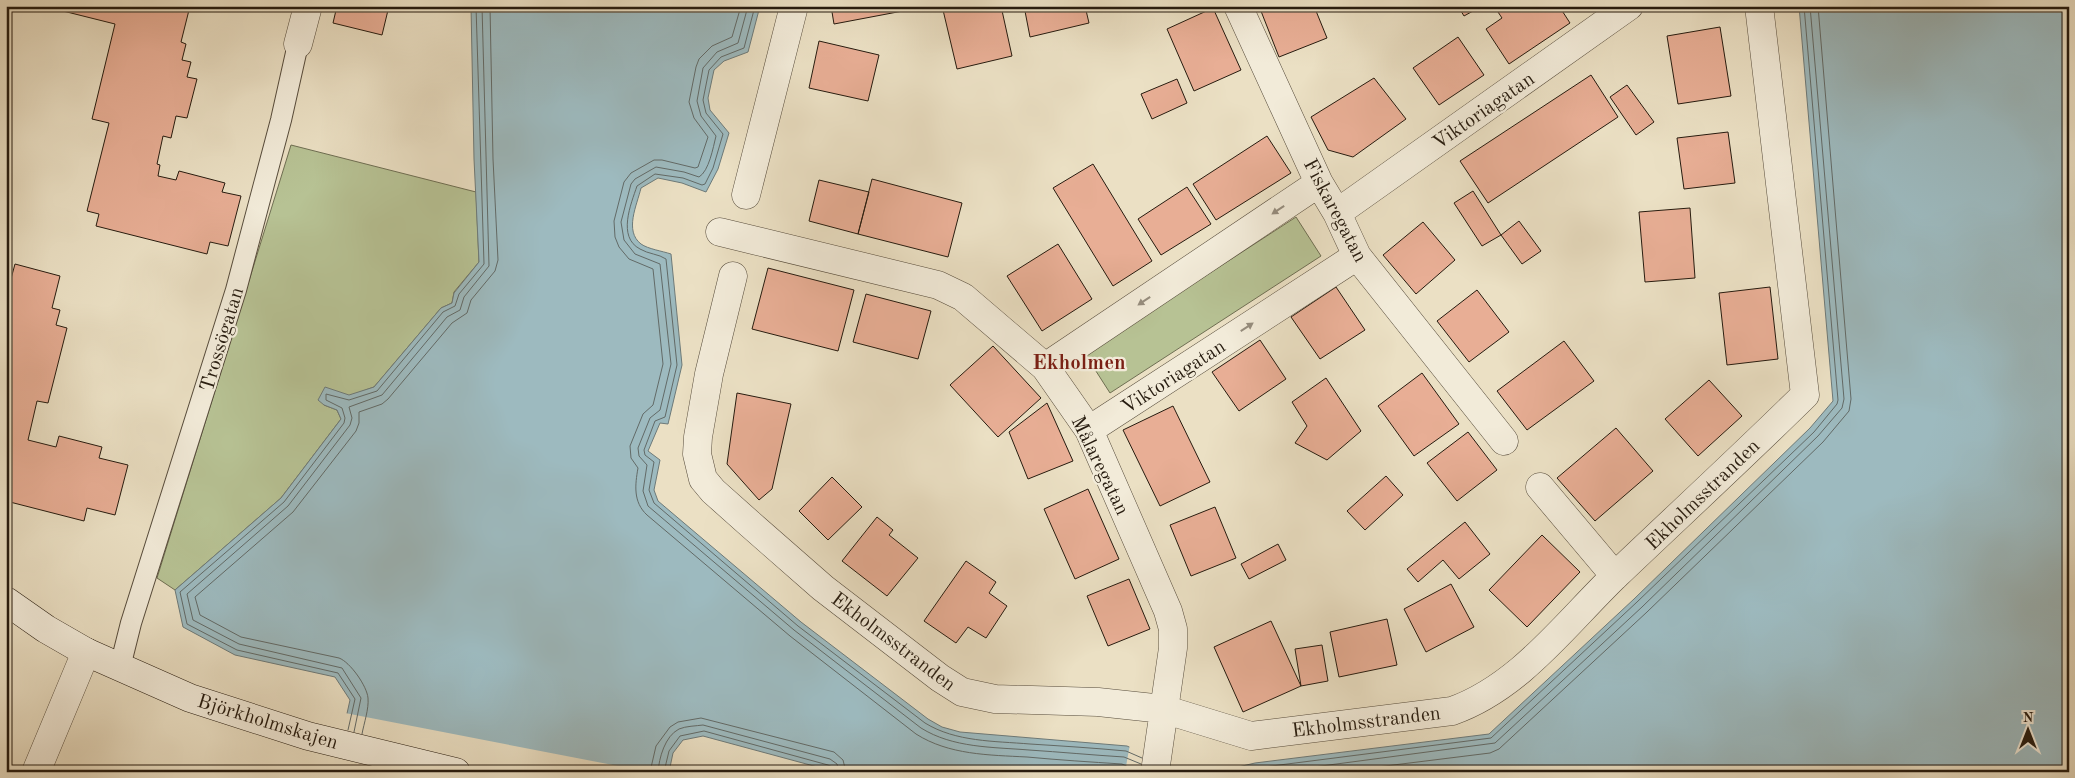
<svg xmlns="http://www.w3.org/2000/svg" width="2075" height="778" font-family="'Old Standard TT',serif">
	<rect width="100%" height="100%" fill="#ebe0c4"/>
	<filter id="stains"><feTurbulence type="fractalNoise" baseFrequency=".004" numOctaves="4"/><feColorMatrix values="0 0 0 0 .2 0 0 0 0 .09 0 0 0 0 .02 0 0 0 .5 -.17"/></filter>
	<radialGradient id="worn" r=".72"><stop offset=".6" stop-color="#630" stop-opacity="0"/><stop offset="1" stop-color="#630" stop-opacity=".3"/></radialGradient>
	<!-- green -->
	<path fill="#b7c294" stroke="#6e6e52" d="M291,145L476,192L479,262L454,292L452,303L441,308L374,387L324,405L337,410L341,419L281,498L175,590L157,578Z
		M1296,217L1321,256L1110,393L1085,354Z"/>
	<!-- water -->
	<path fill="#9dbabf" stroke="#6d7a79" d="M471,6H760L748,52L724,61L714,70L708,98L710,110L729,133L718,169L706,192L682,183L658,178L641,188C637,205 624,231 641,244C648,249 662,251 671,254L682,365L668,424L660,423L648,451L660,460L654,490L658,501L801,622L928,719L942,727L960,732L1127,746L1184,772H836L703,736L683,740L673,753L669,772H334L350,700L335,677L235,655L183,627L175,590L281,498L341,419L337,410L324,405L318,400L325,387L349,395L374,387L441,308L452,303L454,293L479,262L474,159Z
		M1799,6H2069V772H1217L1255,763L1489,734L1634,599L1810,428L1833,401Z"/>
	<!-- pier -->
	<path fill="#ebe0c4" d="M345,713L649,772H332Z
		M1130,744L1178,766L1177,772H1125Z"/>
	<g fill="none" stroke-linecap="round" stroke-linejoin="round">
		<!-- shore -->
		<path stroke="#626a67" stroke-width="1" d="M741,6L732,37L712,46L699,59L696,67L689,102L694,118L708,137L698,167L695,168L662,160H654L631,173L624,182L614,221L615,237L619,247L629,259L653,269L663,364L653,405L643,414L630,446L631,458L638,468C635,485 633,502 647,515L790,636L916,734C949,755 989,755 1027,757C1059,760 1091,762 1122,764L1139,772
			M748,6L738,43L717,52L703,68L697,101L701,116L716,136C713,148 709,171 699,177L684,172L656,167L635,179L631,184L621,222L624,240L635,254L660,264L671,364L660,410L650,418L638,448L639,456L647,465L643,491L648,506L794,630L921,728C953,748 992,747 1029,750C1060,752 1092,755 1124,757L1141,764
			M755,6L744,48L721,57L709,70L703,100L706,113L723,134L713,168L705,184L702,185L683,178L655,174L637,186C631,204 617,237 640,249C648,254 659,254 666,259L677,365L665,417L655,421L644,450L645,455L654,462L649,490L654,503L798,626L925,723C956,742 994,741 1030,744C1062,746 1094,748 1126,751L1142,758
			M348,730L355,699L338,673L237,650L187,624L180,592L284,502L344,423L345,418L342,408L326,400V394L349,400L377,391L443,312L455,306L459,294L484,264L476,6
			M354,732L361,698L342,668L239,644L193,620L187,594L288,506L350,425L352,418L349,407L382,395L447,317L460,310L464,297L489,266L482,6
			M362,734C364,723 369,709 368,698C367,686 350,662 339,658L241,637L200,615L195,597L293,512L356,431L359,423V412L382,404L388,399L452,323L467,313L471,300L495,271L498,260L493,159L490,6
			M650,772L656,746L670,727L678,722L701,718L834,752L843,760L846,772
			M658,772C659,758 665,736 679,729C686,726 696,726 703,725L830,759L837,764L839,772
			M664,772L669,751L680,736L704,731L828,765L832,767L833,772
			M1239,772L1256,768L1491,738L1637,602L1814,432L1837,404L1838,400L1804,6
			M1276,772L1495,743L1642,607L1818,436L1842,408L1844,399L1810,6
			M1337,772L1490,753L1499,749L1647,612L1823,442L1849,411L1851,399L1818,6"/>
	</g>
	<!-- building -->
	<path fill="#e8ae95" stroke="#261b0f" d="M43,6H190L181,42L186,44L182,60L191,62L187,77L197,79L187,118L176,116L171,138L163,136L157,164L160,165L158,176L176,180L179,171L225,183L222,192L241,196L228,246L210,242L207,254L96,226L99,214L87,211L109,123L92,119L115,24Z
		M337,6H389L382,35L333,23Z
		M831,6H907L908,10L834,24Z
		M960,6H1001L1012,56L957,69L943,10Z
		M1024,6H1085L1089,23L1030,37Z
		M1259,6H1314L1327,38L1279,57Z
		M1458,6H1482L1464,16Z
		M1494,6H1559L1570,23L1509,64L1486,29L1502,18Z
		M1213,8L1241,70L1194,91L1167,29Z
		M1720,27L1731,96L1678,104L1667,36Z
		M1458,37L1484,75L1439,105L1413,68Z
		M819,41L879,55L868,101L809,88Z
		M1591,75L1618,117L1488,203L1460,161Z
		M1374,78L1406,119L1353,157L1328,150L1311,117Z
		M1177,79L1187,103L1152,119L1141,94Z
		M1627,85L1654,122L1636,135L1610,97Z
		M1728,132L1735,183L1684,189L1677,138Z
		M1267,136L1291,173L1216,220L1193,184Z
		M1093,164L1152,261L1113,286L1053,188Z
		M872,179L962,203L948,257L858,234Z
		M819,180L869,192L858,234L809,221Z
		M1187,187L1211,224L1161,255L1138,219Z
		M1473,191L1501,235L1482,246L1454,203Z
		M1690,208L1695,278L1645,282L1639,212Z
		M1519,221L1541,251L1522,264L1501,235Z
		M1423,222L1455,260L1416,294L1383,255Z
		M1058,244L1092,299L1042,331L1007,276Z
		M15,264L60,276L52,308L60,310L56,325L67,328L48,403L37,401L28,440L56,447L59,436L102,447L99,458L128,465L115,515L87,508L84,521L6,501V297Z
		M768,268L854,290L838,351L752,329Z
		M1336,287L1365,330L1320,359L1291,317Z
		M1770,287L1778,359L1727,365L1719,293Z
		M1477,290L1509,332L1469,362L1437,321Z
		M866,294L931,311L918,359L853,342Z
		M1260,340L1286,379L1239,411L1212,372Z
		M1564,341L1594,381L1527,430L1497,391Z
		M993,346L1041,398L998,437L950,385Z
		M1422,373L1459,424L1414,456L1378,406Z
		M1326,378L1361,431L1327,460L1295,443L1307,426L1292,402Z
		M1709,380L1742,416L1698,456L1665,419Z
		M737,393L791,404L772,489L759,500L727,464Z
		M1047,403L1073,461L1028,479L1009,432Z
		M1173,406L1210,482L1160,506L1123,430Z
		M1616,428L1653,471L1595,521L1557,478Z
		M1468,432L1497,470L1457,501L1427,463Z
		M1386,476L1403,495L1365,530L1347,511Z
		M832,477L862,507L828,540L799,511Z
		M1088,489L1119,559L1075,579L1044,509Z
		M1215,507L1236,558L1191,576L1170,525Z
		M877,517L893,530L889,535L918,558L887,596L842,561Z
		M1465,522L1490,554L1459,579L1443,560L1418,582L1407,569Z
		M1542,535L1580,572L1527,627L1489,590Z
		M1278,544L1286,560L1249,579L1241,564Z
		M966,561L996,582L989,593L1007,606L986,638L968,627L956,643L924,621Z
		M1129,579L1150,629L1108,646L1087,596Z
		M1451,584L1474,627L1426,652L1404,609Z
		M1387,619L1397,665L1339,677L1330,632Z
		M1271,621L1301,686L1243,712L1214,647Z
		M1322,645L1328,681L1301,686L1295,649Z"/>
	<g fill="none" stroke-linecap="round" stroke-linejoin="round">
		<defs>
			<path id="lane" d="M120,667L131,623L236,290L281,120L298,44"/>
			<path id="street" d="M1238,6L1319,183L1337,213L1357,256L1504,441
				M298,44L308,6
				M746,195L794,6
				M1337,213L1629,6
				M720,232L938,285L963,297L1045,367L1089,430L1168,611L1173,629V648L1155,772
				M733,276L709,374L698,437L697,454L703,479L713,491L750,524L823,588L940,678L962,692L995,699L1098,702L1163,709L1251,736L1452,711C1520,687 1566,623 1616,575C1679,515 1743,456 1805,395L1759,6
				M1045,367L1319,183
				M1089,430L1357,256
				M1540,487L1615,576
				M36,772L86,652"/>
			<path id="secondary" d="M6,601L46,629L86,652L190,698L308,736L456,772"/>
		</defs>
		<!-- lane casing -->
		<use href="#lane" stroke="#574c3c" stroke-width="22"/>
		<!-- street casing -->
		<use href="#street" stroke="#574c3c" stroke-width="29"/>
		<!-- secondary casing -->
		<use href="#secondary" stroke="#261b0f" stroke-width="29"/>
		<!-- lane -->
		<use href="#lane" stroke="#f2ebd9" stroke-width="20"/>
		<!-- street -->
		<use href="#street" stroke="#f2ebd9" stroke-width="28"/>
		<!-- secondary -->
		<use href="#secondary" stroke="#f2ebd9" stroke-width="28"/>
	</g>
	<!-- one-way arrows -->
	<defs><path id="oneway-solid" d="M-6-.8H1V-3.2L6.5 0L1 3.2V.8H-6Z" transform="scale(1.25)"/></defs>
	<g fill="#968d7e">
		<use href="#oneway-solid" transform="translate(1278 210) rotate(146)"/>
		<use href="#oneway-solid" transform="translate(1144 301) rotate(146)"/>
		<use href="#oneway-solid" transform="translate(1247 327) rotate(-33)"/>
	</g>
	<g text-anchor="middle" stroke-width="4.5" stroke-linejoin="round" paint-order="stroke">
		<!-- street labels -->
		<g font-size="20" fill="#261b0f" stroke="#f2ebd9">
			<text transform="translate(1483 110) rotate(-35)" y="7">Viktoriagatan</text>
			<text transform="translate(1336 210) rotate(62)" y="7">Fiskaregatan</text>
			<text transform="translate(221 339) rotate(-73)" y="7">Trossögatan</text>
			<text transform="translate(1173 376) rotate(-33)" y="7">Viktoriagatan</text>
			<text transform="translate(1101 465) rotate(64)" y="7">Målaregatan</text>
			<text transform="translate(1702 494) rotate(-44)" y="7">Ekholmsstranden</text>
			<text transform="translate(894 641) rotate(37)" y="7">Ekholmsstranden</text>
			<text transform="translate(268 721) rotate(17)" y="7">Björkholmskajen</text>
			<text transform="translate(1366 721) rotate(-7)" y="7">Ekholmsstranden</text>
		</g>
		<!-- neighbourhood labels -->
		<g font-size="21" font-weight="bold" fill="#7a1f14" stroke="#f2ebd9">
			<text x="1079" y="369">Ekholmen</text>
		</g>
	</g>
	<!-- margin -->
	<rect width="2075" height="778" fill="none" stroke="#ebe0c4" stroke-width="25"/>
	<rect x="8" y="8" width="2060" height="763" fill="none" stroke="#261b0f" stroke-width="2.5"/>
	<rect x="12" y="12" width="2050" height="753" fill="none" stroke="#261b0f"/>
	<!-- north arrow -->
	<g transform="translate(2028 730)" stroke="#f2ebd9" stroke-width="4" paint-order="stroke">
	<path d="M0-4L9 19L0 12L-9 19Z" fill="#261b0f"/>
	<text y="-8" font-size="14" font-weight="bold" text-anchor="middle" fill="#261b0f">N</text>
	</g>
	<rect width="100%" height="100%" filter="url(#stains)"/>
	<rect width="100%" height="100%" fill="url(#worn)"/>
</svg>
